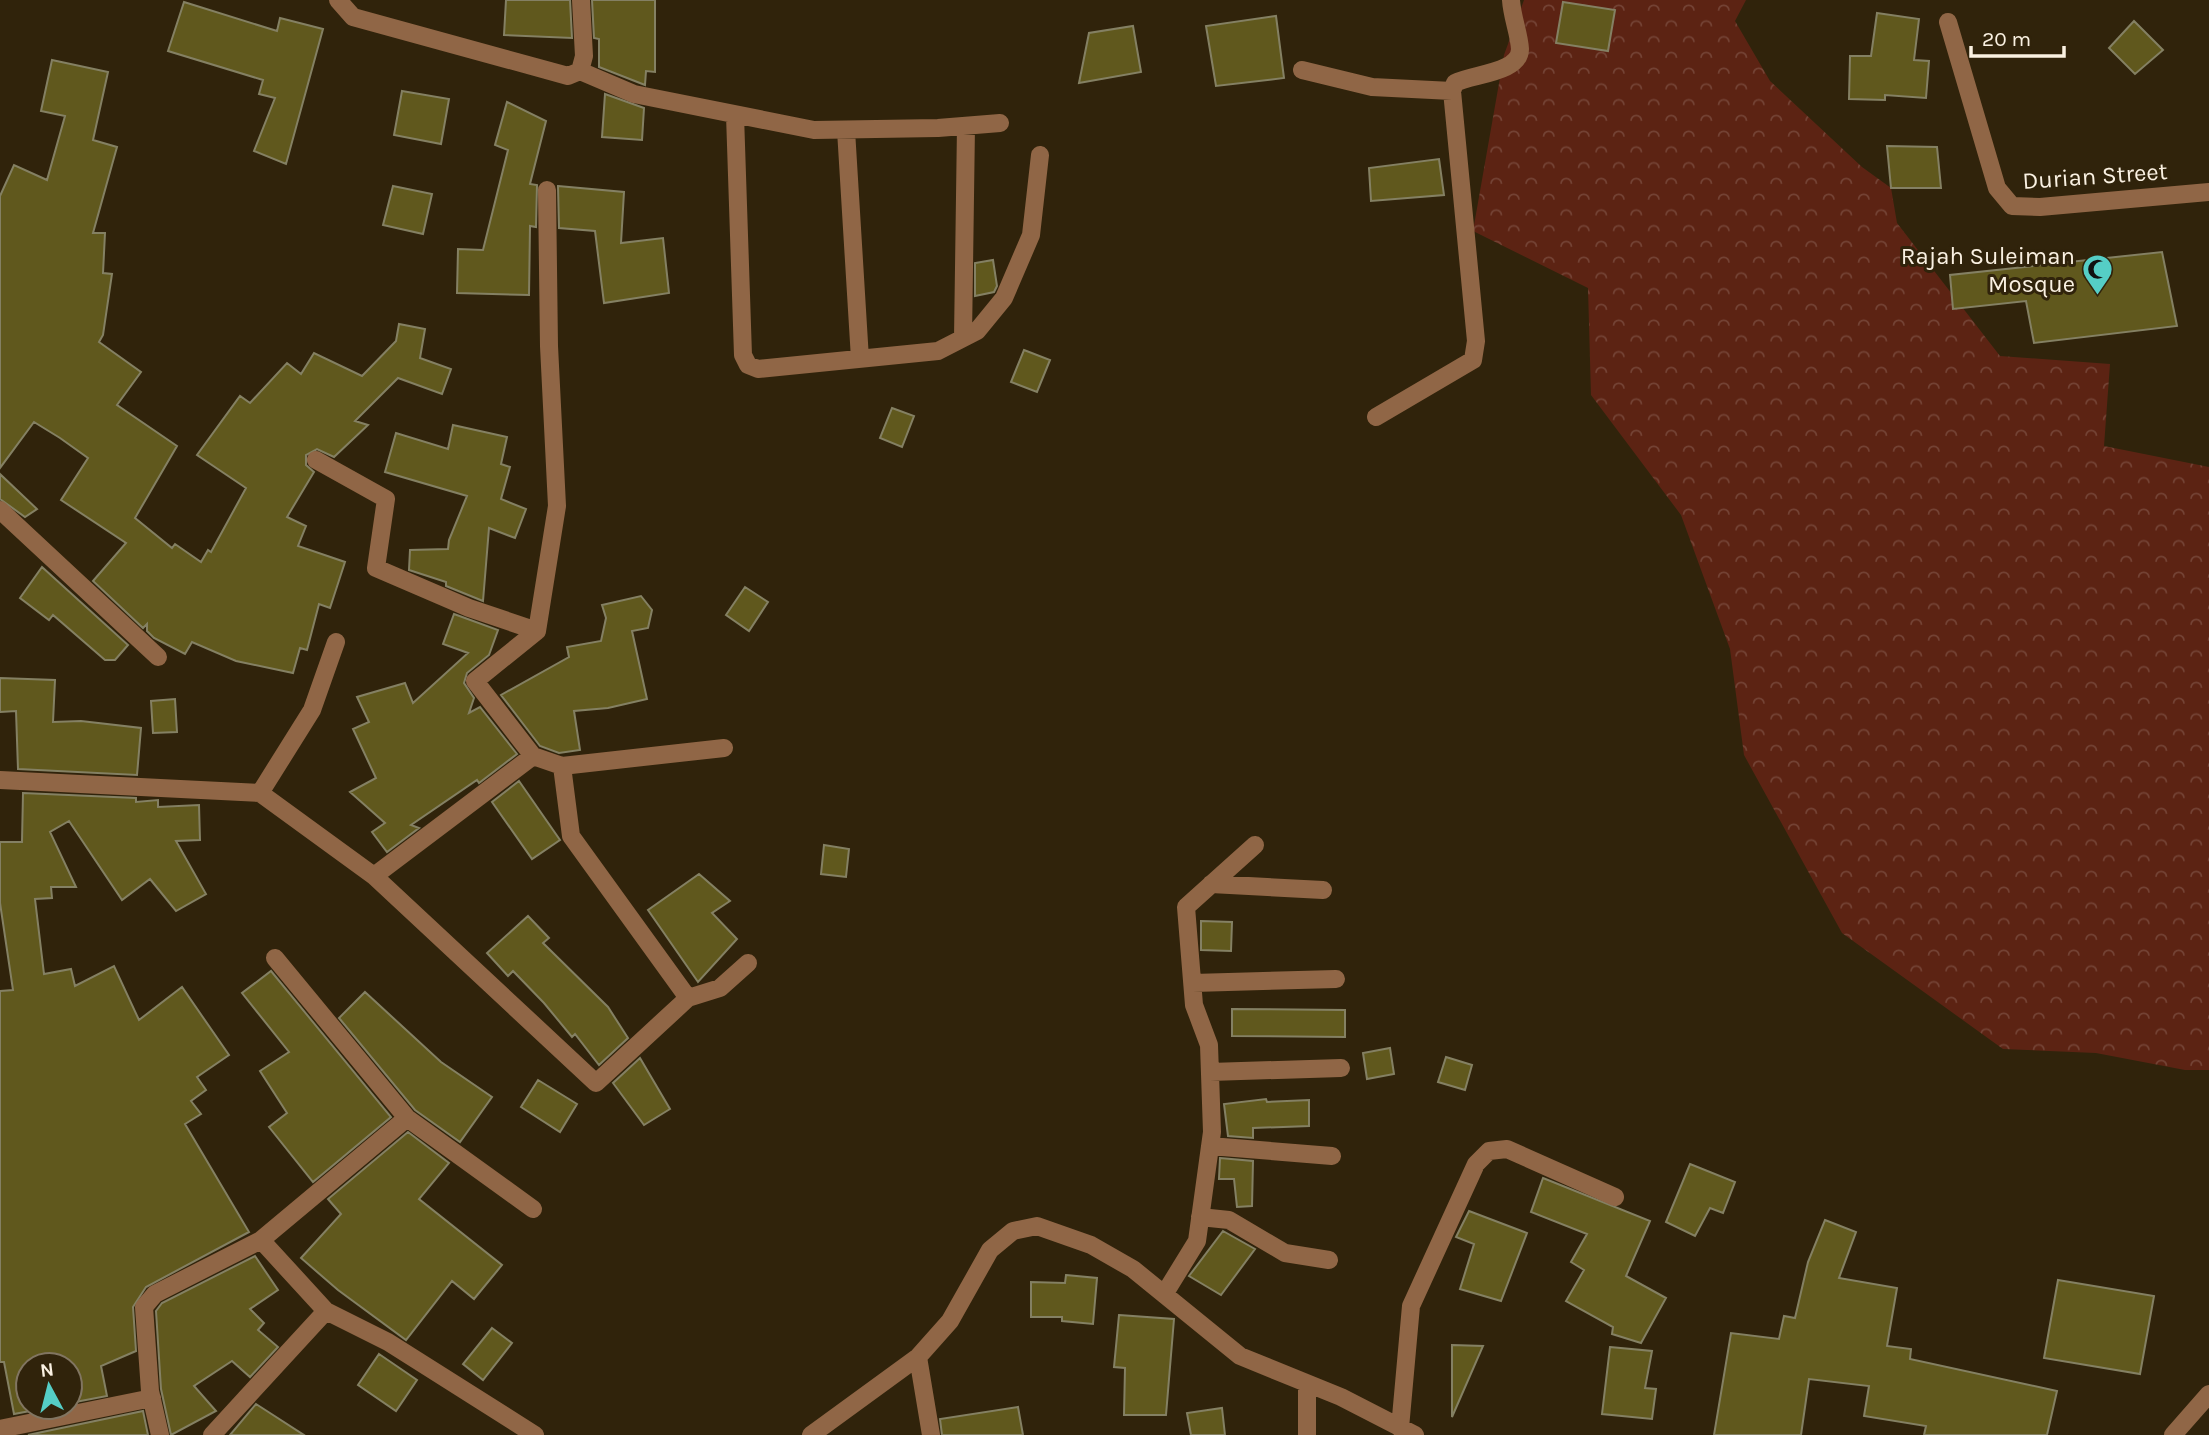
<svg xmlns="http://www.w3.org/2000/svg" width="2209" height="1435" font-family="Karla,sans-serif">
	<defs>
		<pattern id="forest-crowns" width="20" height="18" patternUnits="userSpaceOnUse" patternTransform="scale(1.75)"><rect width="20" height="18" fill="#5c2313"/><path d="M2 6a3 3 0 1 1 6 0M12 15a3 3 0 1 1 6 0" fill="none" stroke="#744335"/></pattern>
	</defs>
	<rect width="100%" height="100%" fill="#30230b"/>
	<!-- forest -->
	<path fill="url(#forest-crowns)" d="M1524,0H1746L1735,21L1770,81L1862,167L1891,188L1897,223L2000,356L2110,364L2104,446L2209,467V1070H2185L2096,1053L2003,1049L1842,933L1744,755L1730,649L1681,515L1591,395L1588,288L1473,231L1504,55Z"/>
	<!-- building -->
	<path fill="#60581d" stroke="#848063" stroke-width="2" d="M506,0H570L572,38L504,35Z
		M592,0H655V72L646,71L645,85L599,67V39L594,38Z
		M184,2L277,31L280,18L323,29L286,164L254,151L275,98L259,94L263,80L168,51Z
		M1563,2L1615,10L1608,51L1556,43Z
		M1877,13L1919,19L1914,60L1929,61L1926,98L1885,95V100L1849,99L1850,56H1871Z
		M1276,16L1284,78L1216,86L1206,26Z
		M2134,21L2163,50L2135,74L2109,48Z
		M1133,26L1141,72L1079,83L1089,33Z
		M52,60L108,72L93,140L117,147L93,233H105L103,273L112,274L103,335L99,342L141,372L117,405L177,446L135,518L172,548L175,544L201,562L208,550L211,552L246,488L197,455L240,396L250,403L287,363L301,374L314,353L362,376L396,341L399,324L425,329L420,358L451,369L442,394L398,378L355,421L368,425L334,457L317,449L306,455V465L314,472L287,517L306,526L298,546L345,562L330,608L319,604L307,650L300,648L293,673L236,661L192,642L185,654L154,638L147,631V624L143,628L93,581L126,543L61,500L88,458L60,438L34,422L0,468V196L14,165L47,180L65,116L41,111Z
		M402,91L449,99L441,144L394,135Z
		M605,94L644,108L642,140L602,137Z
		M507,102L546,121L530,184L537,185L536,227L530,226L529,295L457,293L458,249L483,250L508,150L495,145Z
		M1887,146L1937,147L1941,188H1891Z
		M1439,159L1444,195L1371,201L1369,168Z
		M393,186L432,194L423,234L383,225Z
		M558,186L624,192L621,243L663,238L669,293L604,303L595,231L559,228Z
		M2162,252L2177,326L2034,343L2026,301L1953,309L1950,275Z
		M993,260L997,286L994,292L975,296V263Z
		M1024,350L1050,360L1037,392L1011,382Z
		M892,408L914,416L902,447L880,438Z
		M453,425L507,437L501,464L510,467L501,499L526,509L515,538L489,528L483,601L446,586V582L409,570L410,550L448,549L449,540L467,496L385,472L396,433L448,449Z
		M0,474L37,509L25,517L0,499Z
		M42,567L128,645L115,660H105L53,615L49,620L20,598Z
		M745,587L768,602L749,631L726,615Z
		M641,596L652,610L648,628L632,631L647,699L608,708L574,711L580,750L559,753L540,746L501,695L569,657L567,647L601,641L606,618L602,605Z
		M454,614L498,630L489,655L467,673L464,683L474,698L469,713L480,707L517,754L479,783L477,780L411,825L419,828L387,852L372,832L385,823L350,792L376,778L353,729L369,722L357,697L405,683L413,703L468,653L443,644Z
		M0,678L55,680L53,722L81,721L141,728L137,775L18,769L16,711L0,712Z
		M175,699L177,732L153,733L151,701Z
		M519,781L560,840L532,859L492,802Z
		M23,793L136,798V802L158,800V807L199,805L200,840L176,841L206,894L176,911L150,879L122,900L69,821L50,832L76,887H51L52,898L35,899L44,974L71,969L75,986L114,966L139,1020L182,987L229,1055L197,1077L206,1090L191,1101L201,1114L185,1124L249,1232L146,1287L133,1307L136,1351L101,1366L107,1396L70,1403V1365H28V1407H51L14,1414L4,1362H0V991L13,990L0,903V842H22Z
		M824,845L849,849L846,877L821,874Z
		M699,874L730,901L712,913L737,939L698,982L648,910Z
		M528,916L549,938L543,943L608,1007L628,1038L599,1065L575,1034L572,1037L544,1003L513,971L508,976L487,953Z
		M1201,921L1232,922L1231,951L1201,950Z
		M271,971L391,1117L313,1182L269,1127L287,1113L260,1071L289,1052L242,993Z
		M365,992L441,1062L492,1097L460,1142L415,1110L339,1018Z
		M1232,1009L1345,1010V1037L1232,1036Z
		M1390,1048L1394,1074L1367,1079L1363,1053Z
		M1446,1057L1472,1065L1465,1090L1438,1082Z
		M640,1058L670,1109L644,1125L613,1083Z
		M538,1080L577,1104L560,1132L521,1107Z
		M1266,1099L1267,1102L1309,1100V1126L1253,1128V1138L1228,1136L1224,1104Z
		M408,1132L449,1163L419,1199L502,1265L474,1299L452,1281L406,1340L338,1290L301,1258L341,1214L328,1199Z
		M1220,1158L1253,1161L1252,1206L1237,1207L1234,1179H1219Z
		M1690,1164L1735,1182L1723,1213L1710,1208L1695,1236L1666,1222Z
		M1543,1178L1650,1221L1626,1276L1666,1298L1641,1343L1612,1334L1613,1327L1566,1301L1584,1270L1571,1262L1587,1234L1531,1212Z
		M1469,1211L1527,1233L1501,1301L1460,1289L1474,1244L1456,1237Z
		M1825,1220L1856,1232L1839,1278L1897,1288L1887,1346L1911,1349L1910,1359L2057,1391L2047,1435H1924L1926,1426L1864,1416L1869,1386L1809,1379L1801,1435H1714L1731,1333L1779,1339L1784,1316L1795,1318L1808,1262Z
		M1223,1231L1255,1249L1221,1295L1189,1276Z
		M255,1256L278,1290L250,1309L264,1323L258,1330L278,1347L250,1377L232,1361L194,1386L216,1411L171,1435L161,1389L156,1311L162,1303Z
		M1066,1275L1097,1278L1093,1324L1062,1321V1317H1031V1282L1065,1283Z
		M2058,1280L2154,1296L2140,1374L2044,1358Z
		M1119,1315L1174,1319L1166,1415H1124L1125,1368L1114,1367Z
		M492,1328L512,1343L483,1380L463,1364Z
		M1452,1345L1483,1346L1452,1417Z
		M1610,1347L1652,1351L1645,1388L1656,1389L1652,1419L1602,1414Z
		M379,1354L417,1380L396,1411L358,1385Z
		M256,1404L304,1435H230Z
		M1018,1407L1023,1435H942L940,1419Z
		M1222,1408L1225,1435H1191L1187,1413Z
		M143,1411L148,1435H28Z"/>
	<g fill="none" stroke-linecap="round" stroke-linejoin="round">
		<!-- minor -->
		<path stroke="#906646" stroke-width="18" d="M338,0L353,17L568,76L580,71L584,56L581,0
			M1948,22L1997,188L2012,206L2040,207L2209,192
			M1302,70L1372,87L1452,91
			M580,71L634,94L814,130L938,128L1000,123
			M735,115L743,355L748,365L758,369L938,351L977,331L1004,298L1031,235L1040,155
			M846,130L860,359
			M547,190L549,346L557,506L537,631L475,681L533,756L562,766L724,748
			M963,338L966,126
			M1376,417L1473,360L1476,341L1452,91L1455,83C1472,74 1520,73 1520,49C1519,33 1512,17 1511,0
			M316,460L386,499L376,568L469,608L537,631
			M0,510L158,657
			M562,766L571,836L688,998
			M0,780L260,793L374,876L596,1083L688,998L720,988L748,963
			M260,793L312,710L336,642
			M374,876L533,756
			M1211,884L1323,890
			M275,958L407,1118L533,1209
			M1193,983L1336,979
			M1210,1072L1341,1068
			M1210,1146L1332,1156
			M1200,1217L1229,1220L1285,1253L1329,1260
			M261,1240L326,1311L388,1342L535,1435
			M1165,1293L1197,1241L1212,1132L1209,1045L1194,1005L1186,907L1255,845
			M918,1357L931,1435
			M1307,1385V1435
			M1400,1428L1411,1306L1476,1164L1489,1151L1507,1149L1615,1197
			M0,1429L152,1398
			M160,1435L150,1391L144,1307L155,1294L261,1240L407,1118
			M212,1435L326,1311
			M811,1435L918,1357L950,1321L990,1250L1013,1231L1037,1226L1091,1245L1133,1269L1240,1356L1341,1397L1415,1435
			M2173,1435L2209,1394"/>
	</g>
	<!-- icons -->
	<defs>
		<symbol id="mosque-pin" viewBox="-11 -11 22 30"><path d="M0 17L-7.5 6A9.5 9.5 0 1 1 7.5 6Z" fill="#55cec6" stroke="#30230b"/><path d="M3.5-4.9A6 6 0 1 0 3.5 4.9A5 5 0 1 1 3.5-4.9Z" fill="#111"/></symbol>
	</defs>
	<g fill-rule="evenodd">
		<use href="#mosque-pin" x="2080" y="252" width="35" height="47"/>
	</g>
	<g text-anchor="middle" stroke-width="6" stroke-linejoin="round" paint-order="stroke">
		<!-- street labels -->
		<g font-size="24" fill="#faf1e2" stroke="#30230b">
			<text transform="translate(2095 176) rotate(-4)" y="8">Durian Street</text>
		</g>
		<!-- poi labels -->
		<g font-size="24" fill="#faf1e2" stroke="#30230b" text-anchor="end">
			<text x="2075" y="264">Rajah Suleiman<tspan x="2075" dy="28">Mosque</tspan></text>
		</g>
	</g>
	<!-- north arrow -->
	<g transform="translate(49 1386) rotate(353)"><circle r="33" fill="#30230b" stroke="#817561" stroke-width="2"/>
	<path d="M0-5L12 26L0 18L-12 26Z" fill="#55cec6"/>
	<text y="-10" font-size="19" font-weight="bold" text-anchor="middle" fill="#faf1e2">N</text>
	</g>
	<!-- scale -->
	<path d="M1971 46v10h93v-10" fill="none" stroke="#faf1e2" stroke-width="3.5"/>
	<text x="1982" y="46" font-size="21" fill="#faf1e2" stroke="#30230b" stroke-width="5" paint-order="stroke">20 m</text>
</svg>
